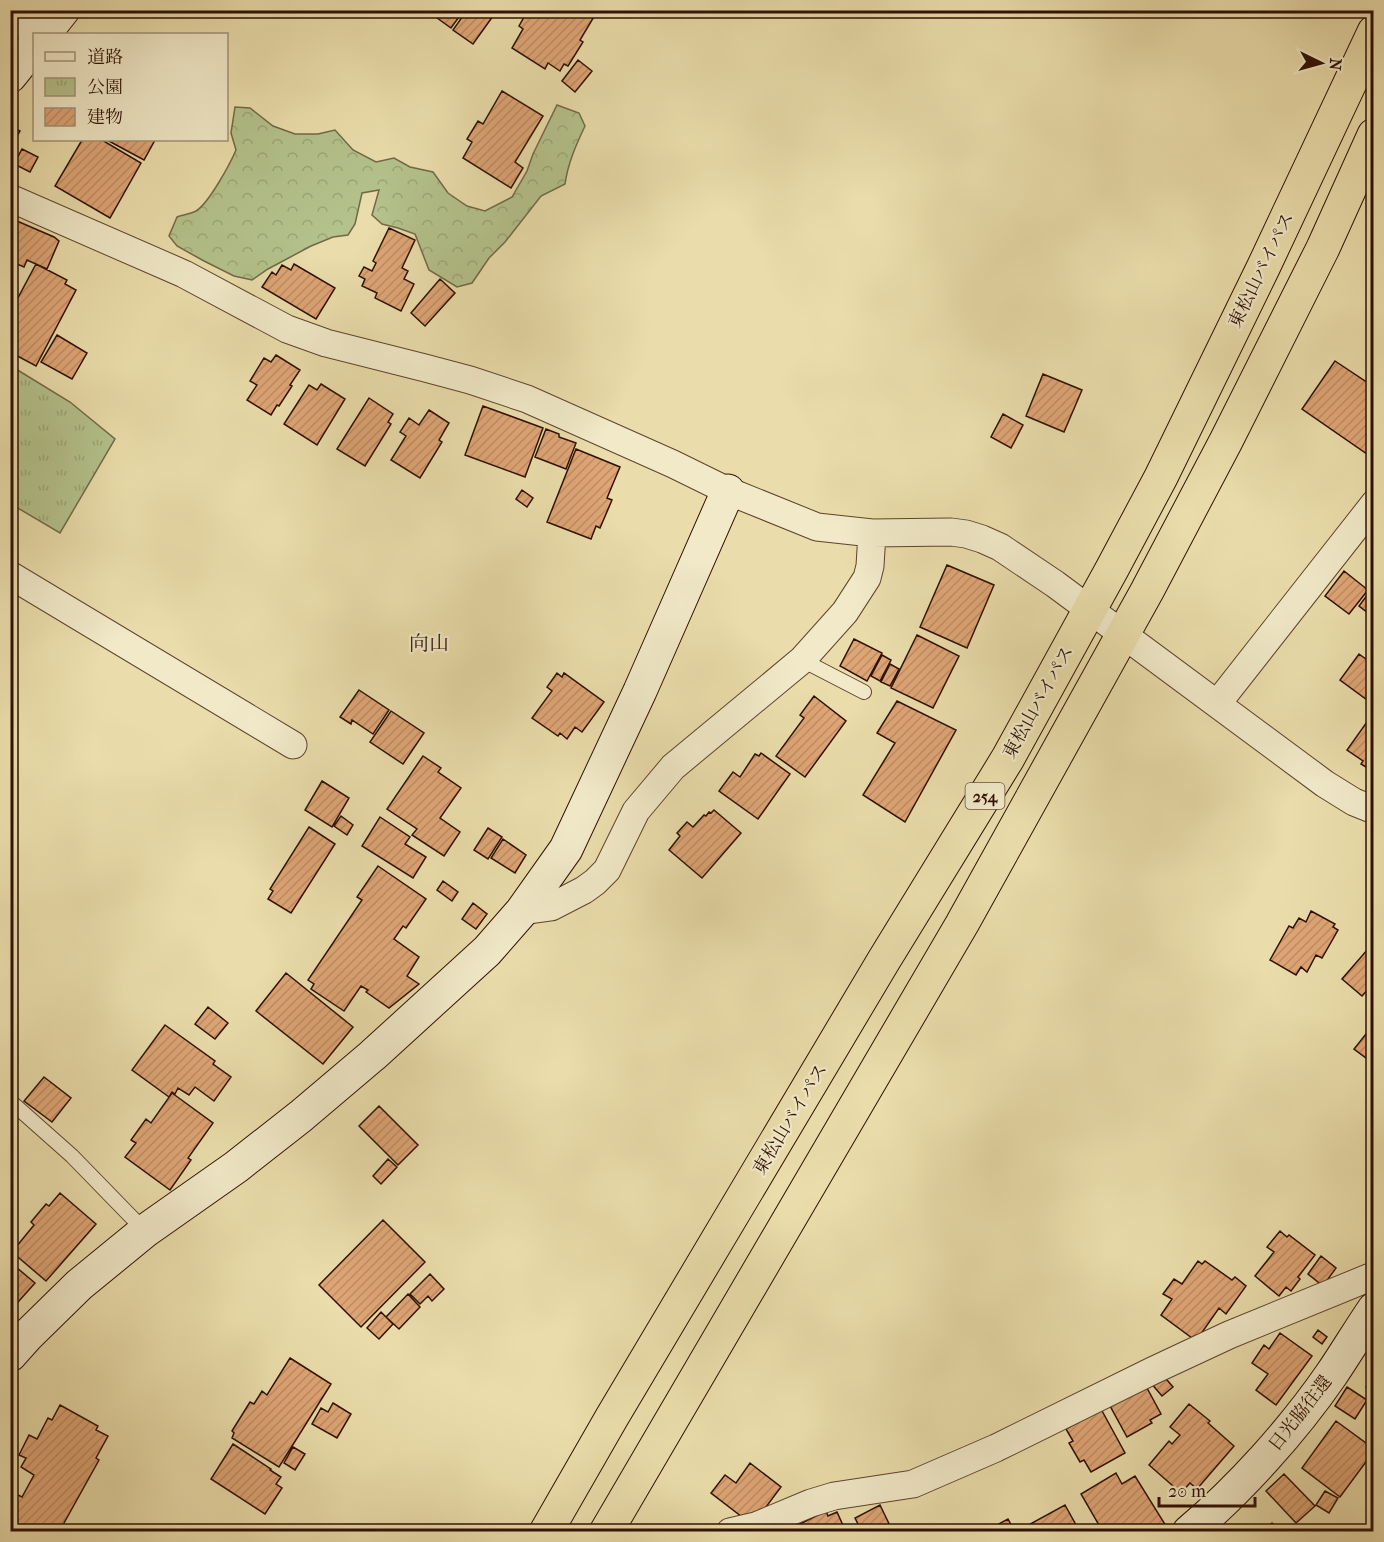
<svg xmlns="http://www.w3.org/2000/svg" width="1384" height="1542" font-family="'IM FELL French Canon','Noto Serif JP',serif">
	<defs>
		<pattern id="forest-crowns" width="20" height="18" patternUnits="userSpaceOnUse" patternTransform="scale(1.5)"><rect width="20" height="18" fill="#b4c28b"/><path d="M2 6a3 3 0 1 1 6 0M12 15a3 3 0 1 1 6 0" fill="none" stroke="#9ba676"/></pattern>
		<pattern id="park-tufts" width="24" height="20" patternUnits="userSpaceOnUse" patternTransform="scale(1.5)"><rect width="24" height="20" fill="#b4c28b"/><path d="M3 7l-1-3M5 7V3M7 7l1-3M15 17l-1-3M17 17v-4M19 17l1-3" fill="none" stroke="#9ba676"/></pattern>
		<pattern id="building-hatch" width="6" height="6" patternUnits="userSpaceOnUse" patternTransform="scale(1.5)"><rect width="6" height="6" fill="#dea575"/><path d="M-1 1l2-2M0 6l6-6M5 7l2-2" fill="none" stroke="#bf8d64"/></pattern>
	</defs>
	<rect width="100%" height="100%" fill="#eaddab"/>
	<filter id="stains"><feTurbulence type="fractalNoise" baseFrequency=".00333" numOctaves="4"/><feColorMatrix values="0 0 0 0 .2 0 0 0 0 .09 0 0 0 0 .02 0 0 0 .5 -.17"/></filter>
	<radialGradient id="worn" r=".72"><stop offset=".6" stop-color="#630" stop-opacity="0"/><stop offset="1" stop-color="#630" stop-opacity=".3"/></radialGradient>
	<!-- forest -->
	<path fill="url(#forest-crowns)" stroke="#726947" stroke-width="1.5" d="M557,105L579,113L585,126C576,145 568,163 565,184L541,196L505,242L489,258L472,283L457,287L429,270L415,234L398,228L382,224L372,215L379,190L362,193L355,224L348,235L333,237L311,246L268,269L252,280L234,276L204,261L177,246L169,236L177,217C183,215 190,214 196,211C209,203 230,164 236,150L231,133L235,107L250,108L273,126L295,134H318L335,130L353,150L376,162L394,158L410,167L433,172L448,193L467,206L485,211L512,197L527,171L533,154Z"/>
	<!-- park -->
	<path fill="url(#park-tufts)" stroke="#726947" stroke-width="1.5" d="M11,366L70,402L115,439L60,533L11,504Z"/>
	<!-- building -->
	<path fill="url(#building-hatch)" stroke="#2f1003" stroke-width="1.5" d="M426,10H464L451,28Z
		M467,10H486L493,16L473,44L453,30Z
		M528,10H598L580,40L583,42L568,66L564,64L560,71L548,63L545,69L512,48L523,29L519,26Z
		M578,60L592,71L575,92L562,81Z
		M502,91L543,116L515,162L523,168L511,188L463,158L472,142L467,139L478,121L483,124Z
		M13,127L20,131L12,145L10,144V131Z
		M82,140H102L141,163L110,218L55,186Z
		M107,140H155L144,160Z
		M22,149L38,157L30,172L14,164Z
		M10,218L54,237L59,241L47,269L27,260L24,267L10,261Z
		M389,228L415,240L402,268L408,271L404,279L414,284L401,311L375,298L377,293L362,286L365,279L359,276L364,267L372,271L376,263L373,261Z
		M36,264L67,280L65,284L76,290L36,366L10,352V306L13,307Z
		M294,264L335,288L316,319L262,287L272,272L276,275L282,265L291,270Z
		M440,279L455,293L425,326L411,313Z
		M57,335L87,353L72,379L41,362Z
		M276,355L300,370L290,385L292,386L279,406L277,405L271,415L247,400L257,385L250,381L264,358L271,362Z
		M1335,361L1374,387V446L1367,454L1302,409Z
		M1043,374L1082,390L1064,432L1026,416Z
		M321,384L345,399L317,445L284,424L309,385L317,390Z
		M369,398L393,414L388,422L391,424L365,466L337,449Z
		M483,406L543,428L525,477L465,455Z
		M429,410L449,423L439,440L442,442L420,478L391,460L406,436L400,432L409,418L419,425Z
		M1003,414L1023,425L1011,448L991,437Z
		M546,429L559,434V437L576,443L566,469L535,457Z
		M576,449L620,467L607,498L612,500L600,528L596,526L591,539L547,522Z
		M522,490L533,498L527,507L516,499Z
		M947,565L994,585L967,648L920,627Z
		M1344,571L1368,590L1349,614L1325,596Z
		M1371,590L1374,591V613L1372,616L1359,606Z
		M917,635L959,656L933,708L891,688Z
		M854,639L882,653L867,681L840,666Z
		M1359,654L1374,665V705L1340,680Z
		M882,655L891,660L880,681L871,676Z
		M890,664L899,669L890,686L881,682Z
		M557,673L562,677L564,673L604,702L582,732L575,727L567,739L560,733L558,736L532,718L552,691L547,687Z
		M359,690L389,710L373,734L352,720L351,724L340,717Z
		M814,696L846,721L805,777L776,756L804,718L800,715Z
		M897,701L956,730L905,822L863,795L895,743L877,733Z
		M391,711L424,733L403,764L370,742Z
		M1374,712V772L1361,764L1363,761L1347,750Z
		M761,753L790,774L758,819L719,791L733,772L740,777L755,754L759,756Z
		M423,756L441,768L438,772L461,788L440,818L460,832L444,856L412,835L417,829L387,809Z
		M322,781L349,798L332,827L305,810Z
		M714,810L741,833L702,878L669,850L680,836L677,833L687,822L693,827L704,815L706,816L709,812L711,813Z
		M341,816L353,825L347,835L334,826Z
		M380,817L410,837L405,844L426,857L413,878L362,846Z
		M309,827L335,844L291,913L268,899L273,891L270,889Z
		M488,828L502,837L488,859L474,850Z
		M503,839L526,855L515,873L491,858Z
		M378,866L426,899L406,928L403,926L394,939L419,957L407,976L419,984L389,1008L366,992L368,990L361,986L344,1011L311,989L314,984L308,980L362,900L357,897Z
		M443,881L458,892L452,901L437,890Z
		M473,903L487,914L476,929L462,919Z
		M1311,911L1335,924L1333,927L1338,930L1322,958L1316,955L1307,972L1301,967L1296,975L1270,960L1289,926L1293,928L1299,918L1306,922Z
		M1368,949L1374,954V983L1362,996L1342,979Z
		M286,973L353,1027L323,1064L256,1011Z
		M208,1007L228,1023L215,1039L195,1024Z
		M1374,1024V1064L1354,1049Z
		M165,1025L215,1061L213,1064L231,1077L214,1101L195,1087L189,1095L178,1088L175,1094L172,1092L169,1097L132,1070Z
		M44,1077L71,1098L52,1122L24,1101Z
		M172,1093L213,1123L188,1158L191,1160L170,1190L125,1157L136,1143L131,1140L146,1119L151,1123Z
		M379,1106L418,1145L398,1165L359,1126Z
		M388,1159L397,1167L381,1184L373,1176Z
		M60,1193L96,1224L46,1281L12,1252L34,1225L31,1222L46,1204L49,1206Z
		M383,1220L425,1262L361,1327L319,1285Z
		M1280,1231L1287,1237L1289,1235L1315,1255L1298,1277L1300,1279L1291,1291L1286,1287L1279,1296L1255,1276L1274,1252L1267,1247Z
		M1321,1256L1336,1268L1323,1286L1308,1274Z
		M1198,1261L1202,1264L1205,1261L1232,1280L1235,1277L1246,1286L1226,1314L1219,1308L1196,1341L1161,1315L1172,1299L1163,1294L1174,1279L1182,1284Z
		M10,1262L35,1283L10,1311Z
		M430,1274L444,1289L432,1301L428,1296L420,1304L410,1294Z
		M408,1294L420,1307L399,1329L386,1317Z
		M381,1312L393,1324L379,1339L367,1328Z
		M1318,1330L1327,1337L1322,1344L1313,1337Z
		M1280,1333L1312,1356L1276,1405L1256,1390L1268,1374L1252,1363L1264,1345L1269,1349Z
		M290,1358L331,1384L279,1467L232,1438L234,1433L232,1431L250,1402L254,1404L262,1391L267,1395Z
		M1161,1373L1173,1387L1162,1396L1150,1382Z
		M1374,1375V1393L1366,1387Z
		M1347,1387L1367,1400L1355,1419L1335,1406Z
		M1147,1388L1161,1414L1150,1420L1152,1423L1127,1437L1109,1404Z
		M333,1403L351,1414L337,1438L312,1424L321,1408L328,1412Z
		M1189,1404L1210,1421L1208,1423L1234,1446L1197,1489L1190,1483L1181,1493L1149,1465L1169,1441L1172,1444L1180,1435L1170,1427Z
		M60,1405L98,1426L96,1430L108,1436L96,1458L99,1460L59,1532H26L19,1528L17,1530L10,1527V1491L22,1497L34,1475L21,1467L26,1458L19,1455L29,1435L37,1439L48,1418L52,1420Z
		M1101,1409L1125,1453L1091,1472L1084,1460L1080,1462L1069,1443L1073,1441L1066,1429Z
		M1336,1421L1374,1449V1451L1340,1497L1302,1468Z
		M233,1444L271,1469L270,1470L281,1477L276,1484L282,1488L265,1514L211,1479Z
		M293,1447L305,1454L295,1470L284,1463Z
		M750,1463L781,1487L760,1515L746,1520L711,1493L725,1475L736,1483Z
		M1116,1473L1122,1484L1135,1476L1166,1526L1157,1532H1103L1081,1494Z
		M1284,1474L1315,1506L1296,1523L1266,1491Z
		M1325,1491L1338,1498L1329,1513L1316,1505Z
		M880,1505L893,1532H862L855,1518Z
		M1065,1505L1080,1532H1025L1023,1528Z
		M826,1511L828,1516L837,1512L846,1532H793L792,1528Z
		M1008,1519L1015,1532H984Z
		M1272,1523L1281,1532H1263Z"/>
	<g fill="none" stroke-linecap="round" stroke-linejoin="round">
		<defs>
			<path id="lane" d="M802,660L864,692
				M10,1101L72,1156L145,1231"/>
			<path id="street" d="M10,17L37,34
				M10,198L184,274L287,329L326,343L425,368L470,380L527,399L673,464L728,491L817,527L872,533L951,532L966,534L982,539L1000,547L1055,584L1325,784L1354,802L1374,810
				M10,575L293,745
				M1217,704L1374,504
				M522,911L551,907L584,890L595,882L607,870L636,811L673,767L802,660L845,612L867,578L870,566L872,533
				M730,1532L756,1526L811,1503L834,1496L913,1484L996,1448L1152,1371L1229,1335L1368,1278L1374,1283"/>
			<path id="secondary" d="M44,34L63,10
				M10,76L34,46
				M10,1355L27,1336L79,1285L145,1231L236,1167L301,1116L373,1055L487,951L522,911L566,849L640,691L728,491
				M1189,1532C1240,1489 1293,1430 1331,1375C1346,1353 1359,1331 1374,1309"/>
			<path id="highway" d="M546,1532L612,1417L884,960L1008,758L1112,569L1161,477L1263,268L1374,32
				M606,1532L962,924L1147,591L1226,441L1323,248L1374,135"/>
		</defs>
		<!-- lane casing -->
		<use href="#lane" stroke="#5e432d" stroke-width="16"/>
		<!-- street casing -->
		<use href="#street" stroke="#5e432d" stroke-width="29"/>
		<!-- secondary casing -->
		<use href="#secondary" stroke="#2f1003" stroke-width="35"/>
		<!-- highway casing -->
		<use href="#highway" stroke="#2f1003" stroke-width="35"/>
		<!-- lane -->
		<use href="#lane" stroke="#f1e9c8" stroke-width="14"/>
		<!-- street -->
		<use href="#street" stroke="#f1e9c8" stroke-width="27"/>
		<!-- secondary -->
		<use href="#secondary" stroke="#f1e9c8" stroke-width="33"/>
		<!-- highway -->
		<use href="#highway" stroke="#eaddab" stroke-width="33"/>
	</g>
	<g text-anchor="middle" stroke-width="4.5" stroke-linejoin="round" paint-order="stroke">
		<!-- shield labels -->
		<rect fill="#f1e9c8" stroke="#69513e" stroke-width="1.5" x="965.5" y="783" width="39" height="26" rx="4.5"/>
		<g font-size="16" font-weight="bold" fill="#2f1003">
			<text x="985" y="802">254</text>
		</g>
		<!-- street labels -->
		<g font-size="18" fill="#2f1003" stroke="#f1e9c8">
			<text transform="translate(1261 270) rotate(-64)" y="6">東松山バイパス</text>
			<text transform="translate(1038 702) rotate(-61)" y="6">東松山バイパス</text>
			<text transform="translate(790 1119) rotate(-59)" y="6">東松山バイパス</text>
			<text transform="translate(1300 1413) rotate(-52)" y="6">日光脇往還</text>
		</g>
		<!-- neighbourhood labels -->
		<g font-size="20" fill="#2f1003" stroke="#f1e9c8">
			<text x="429" y="650">向山</text>
		</g>
	</g>
	<!-- margin -->
	<rect width="1384" height="1542" fill="none" stroke="#eaddab" stroke-width="36"/>
	<rect x="12" y="12" width="1360" height="1518" fill="none" stroke="#2f1003" stroke-width="3"/>
	<rect x="18" y="18" width="1348" height="1506" fill="none" stroke="#2f1003" stroke-width="1.5"/>
	<!-- legend -->
	<rect x="33" y="33" width="195" height="108" fill="#f1e9c8" stroke="#a39279" stroke-width="1.5"/>
	<rect x="45" y="52" width="30" height="9" fill="#f1e9c8" stroke="#a39279" stroke-width="1.5"/>
	<text x="87" y="63" font-size="18" fill="#2f1003">道路</text>
	<rect x="45" y="78" width="30" height="18" fill="url(#park-tufts)" stroke="#a39279" stroke-width="1.5"/>
	<text x="87" y="93" font-size="18" fill="#2f1003">公園</text>
	<rect x="45" y="108" width="30" height="18" fill="url(#building-hatch)" stroke="#a39279" stroke-width="1.5"/>
	<text x="87" y="123" font-size="18" fill="#2f1003">建物</text>
	<!-- north arrow -->
	<g transform="translate(1321 63) rotate(95)" stroke="#f1e9c8" stroke-width="4.5" paint-order="stroke">
	<path d="M0-4.5L10 22L0 15L-10 22Z" fill="#2f1003"/>
	<text y="-9" font-size="16" font-weight="bold" text-anchor="middle" fill="#2f1003">N</text>
	</g>
	<!-- scale -->
	<path d="M1159 1497v9h96v-9" fill="none" stroke="#2f1003" stroke-width="3"/>
	<text x="1168" y="1497" font-size="18" fill="#2f1003" stroke="#f1e9c8" stroke-width="4.5" paint-order="stroke">20 m</text>
	<rect width="100%" height="100%" filter="url(#stains)"/>
	<rect width="100%" height="100%" fill="url(#worn)"/>
</svg>
